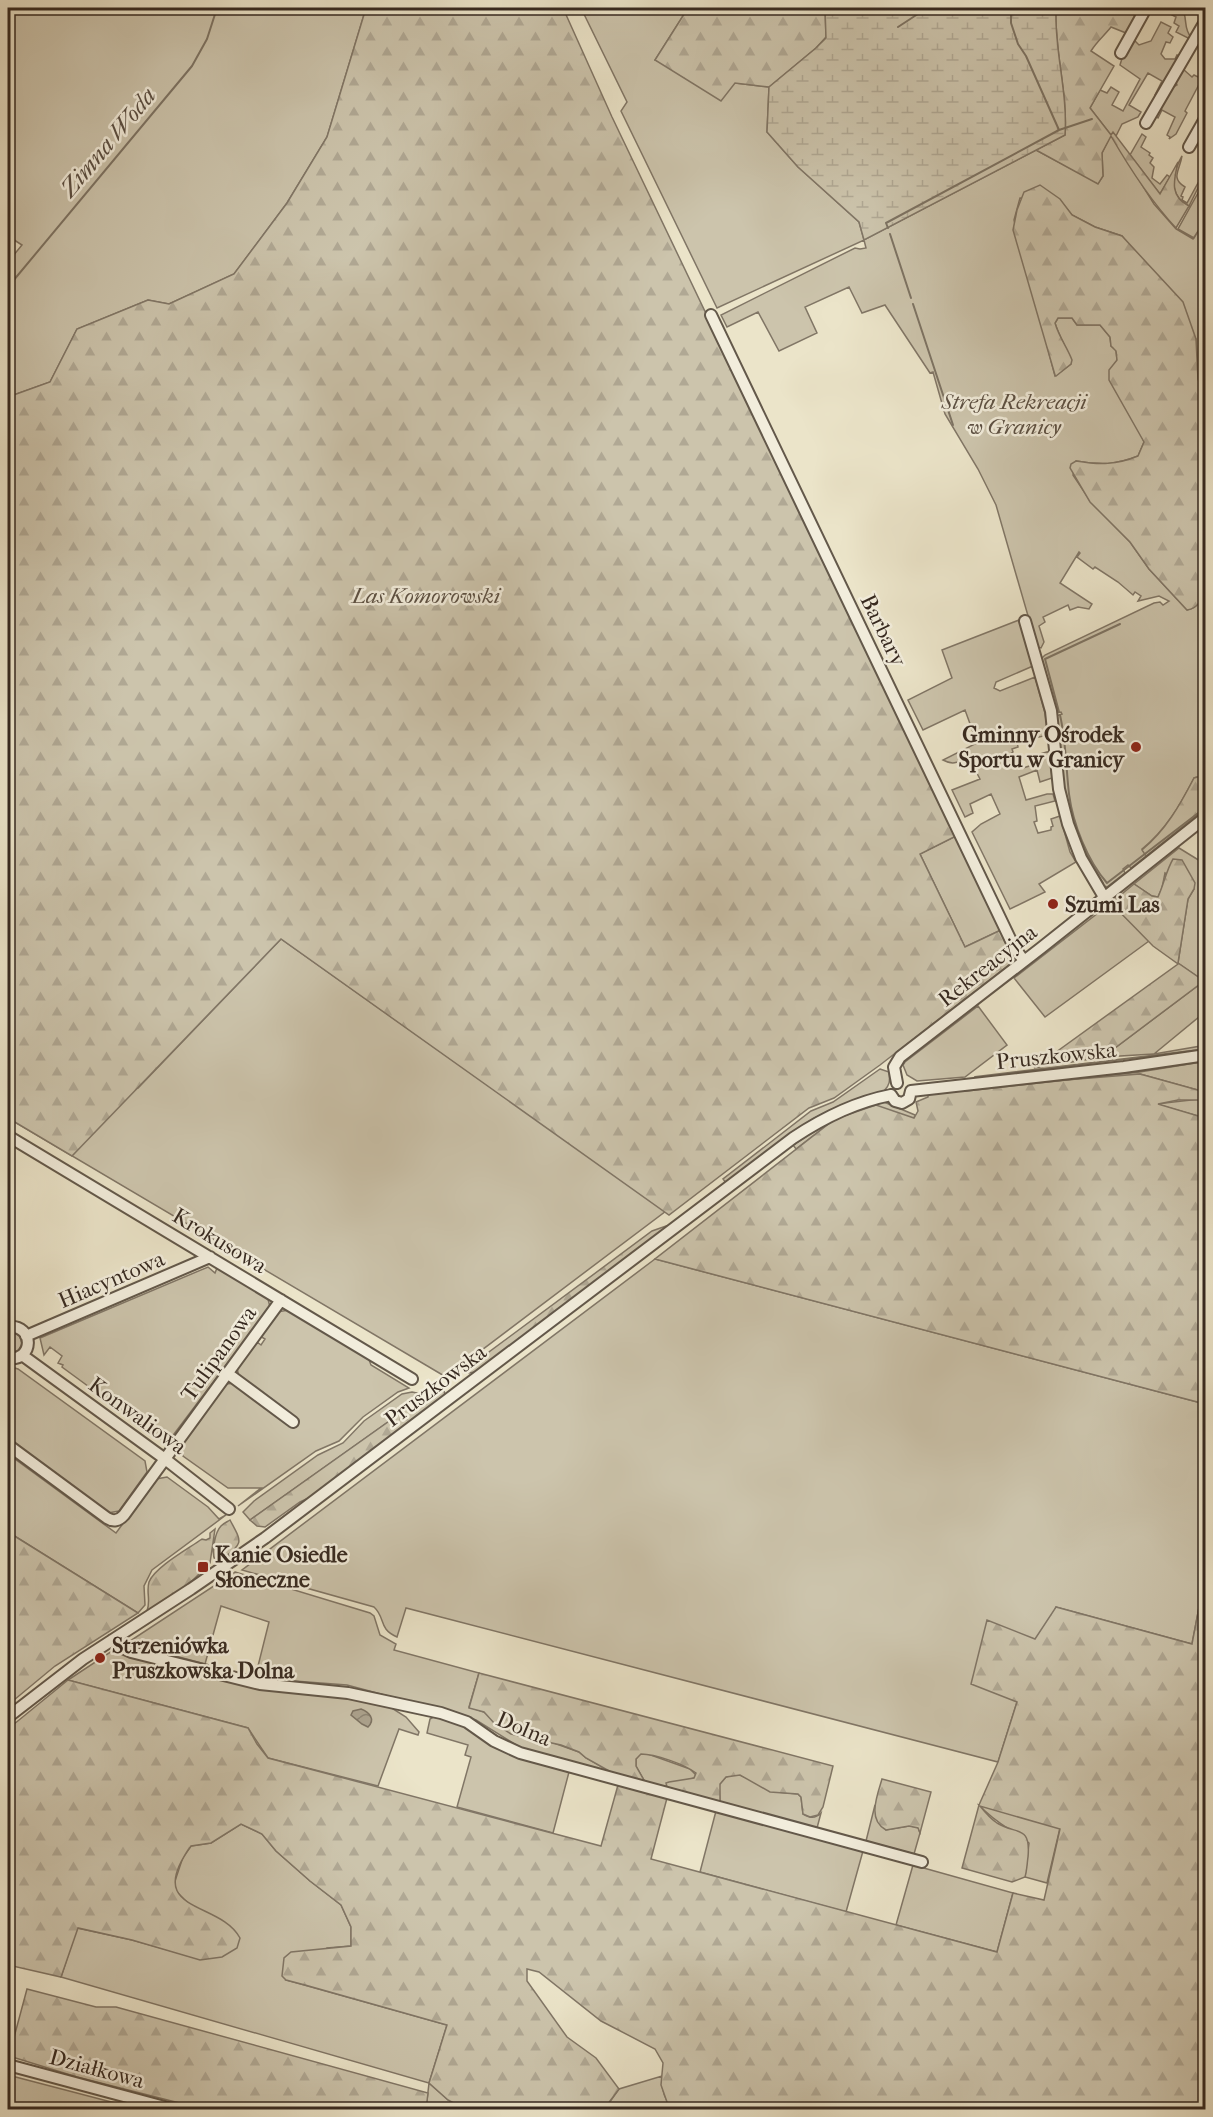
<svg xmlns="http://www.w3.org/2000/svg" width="1213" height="2117" font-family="'IM FELL French Canon',serif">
	<defs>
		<pattern id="forest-firs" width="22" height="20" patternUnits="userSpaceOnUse" patternTransform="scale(1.5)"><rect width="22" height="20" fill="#ccc4ac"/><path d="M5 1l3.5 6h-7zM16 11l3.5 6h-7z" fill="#b0a894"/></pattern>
		<pattern id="wetland-marsh" width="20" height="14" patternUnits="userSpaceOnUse" patternTransform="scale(1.5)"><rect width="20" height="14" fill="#ccc4ac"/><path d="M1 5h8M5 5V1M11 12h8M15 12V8" fill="none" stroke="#b0a894"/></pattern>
		<pattern id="water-waves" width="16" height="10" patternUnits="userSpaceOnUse" patternTransform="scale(1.5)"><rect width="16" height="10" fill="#ada490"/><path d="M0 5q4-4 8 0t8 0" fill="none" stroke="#8e8675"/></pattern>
	</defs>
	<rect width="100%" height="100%" fill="#ebe4c9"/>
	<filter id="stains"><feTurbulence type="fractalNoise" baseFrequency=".00333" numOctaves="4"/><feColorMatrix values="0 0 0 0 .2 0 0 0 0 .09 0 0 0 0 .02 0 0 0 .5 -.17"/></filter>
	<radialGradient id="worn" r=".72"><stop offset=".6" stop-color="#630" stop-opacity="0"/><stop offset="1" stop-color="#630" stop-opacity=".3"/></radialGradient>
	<!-- green -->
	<path fill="#ccc4ac" stroke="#817666" stroke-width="1.5" d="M8,8H366L327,137L287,203L234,274L169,304L148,300L77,329L50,382L8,397V262L22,245L8,236Z
		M581,8H688L655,60L735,83L769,87L767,132L798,167L859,222L864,240L1036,150L1098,183L1103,176L1102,153L1111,135L1090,108L1100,90L1107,93L1111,87L1119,92L1112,105L1123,111L1140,79L1120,65L1123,55L1134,40L1139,45L1151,41L1161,22L1171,27L1168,33L1173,37L1170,43L1166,42L1161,54L1165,59H1175L1177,55L1182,57L1159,97L1155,95L1162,81L1148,73L1129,105L1141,112L1138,117L1122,124L1116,136L1113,133L1111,135L1154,204L1176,229L1193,239L1200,228L1194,238L1178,229L1198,193L1205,197V404L1198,379L1196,339L1122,236L1095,227L1072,215L1059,199L1020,198L1014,220L1055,376L1071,364C1068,349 1059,337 1055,323L1058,318H1072L1077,325H1100L1110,337L1111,346L1116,350L1117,360L1144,442L1138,456C1116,465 1100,465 1076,461L1073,475L1091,502L1130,542L1149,569L1187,610C1200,608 1202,596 1205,584V775L1194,778C1180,805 1166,830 1142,849L1146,856L1131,868L1128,865L1123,869L1125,873L1107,887L1101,885L1103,883L1077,838L1064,788L1056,716L1062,714L1061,712L1056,713L1041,659L1045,655L1154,603L1160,602L1163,605L1169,601L1159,596L1138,601L1141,596L1135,592L1133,595L1118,582L1095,567L1093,569L1077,557L1080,553L1079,552L1060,583L1092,604L1089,609L1078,607L1070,610L1068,605L1043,617L1045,622L1039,626L1044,642L1041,648L1037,647L996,505L978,469L945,414L933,372L930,373L885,305L862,313L849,287L805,307L817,333L779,351L758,312L727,327L721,315L855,248L860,249L866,248L864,240L717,308L621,111L627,102Z
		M1176,8H1187L1184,13C1187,22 1184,29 1191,37L1190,39L1176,32L1179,26L1174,23L1176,17L1172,15Z
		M1205,63V73L1185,111L1187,113L1176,134L1169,139L1170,137L1167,135L1175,117L1162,110L1158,118L1155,116L1171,88L1177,85L1175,80L1183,69L1192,77L1194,75L1198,77Z
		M1142,134L1146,137L1141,147L1150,153L1149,155L1153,158L1150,163L1154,167L1152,178L1160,184L1167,175L1170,177L1160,194L1130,155Z
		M1182,156C1180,170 1170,178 1185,187L1181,196L1183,197L1182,200L1187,203L1198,183L1200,184L1205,174L1189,206C1168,196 1172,173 1182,156Z
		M1019,620L1033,666L996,682L994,688L1000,691L1035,677L1045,713L1048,735L1017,742L1018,747L1012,749L1013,752L1010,754L1014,768L1022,766L1023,768L1042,762L1040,754L1050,751L1052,778L1040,782L1037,770L1019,777L1026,800L1047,794H1053L1055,801L1035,806L1037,821L1034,822L1038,833L1051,830V827L1053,826L1051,819L1060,816L1070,852L1076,862L1039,884L1045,892L1010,909L972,832L981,824L1000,814L991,794L970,804L973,813L965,817L952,790L980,779L973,766L970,767L966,758C957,763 952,765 943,760L977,743L965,710L923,730L908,700L952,678L942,650Z
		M956,836L1001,930L965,947L920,854Z
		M1179,848L1205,864V917L1202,924L1206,926L1205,1012L1154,1054L1201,1046L1200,1052L1154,1059L1153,1054L1103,1057L1204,981L1178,963L1188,899L1194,889L1165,873L1162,888L1158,897L1152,896L1134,884Z
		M1111,903L1149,941L1045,1017L1014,978Z
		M281,939L666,1211L446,1377L8,1118L138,1088Z
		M978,1006L1007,1045L965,1077L917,1081L907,1075L903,1065L905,1062Z
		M1205,1059V1092L1140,1074L1072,1081V1077Z
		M880,1069L889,1072C890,1081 890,1085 884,1091C864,1100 842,1104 822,1114C788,1132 757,1160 726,1183L723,1179L811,1111L833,1102Z
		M1200,1099L1205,1100V1118L1156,1104Z
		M884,1102L915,1115L914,1118L835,1119L796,1149L793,1145C813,1132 833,1120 856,1111V1109Z
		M655,1259L1205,1404V1576L1192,1644L1056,1607L1017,1702L998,1762L406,1608L397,1637C378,1629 386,1618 374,1607L242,1570Z
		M208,1267L215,1273L217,1268L268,1299L270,1307L171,1438L161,1439L135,1420L136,1418L127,1412L126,1413L96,1392L99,1388L95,1385L92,1389L62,1367L63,1365L58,1363L62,1356L50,1347L44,1355L40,1338Z
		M289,1310L368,1357L371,1365L409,1388L398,1392L363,1417L339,1441L316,1451L238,1506L261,1488H228L183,1456L181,1444L226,1384L236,1383L294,1427L299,1421L239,1377L237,1368L257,1342L261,1345L265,1339L260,1336L277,1312Z
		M13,1332L20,1336L22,1344L18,1351L8,1353V1333Z
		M8,1366L18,1369L145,1461L147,1472L119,1511L108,1513L8,1440Z
		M412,1392L426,1395L250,1520L243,1512L254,1501L318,1455L343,1443L364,1421L402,1394Z
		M8,1454L116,1533L156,1479L167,1477L208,1507L219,1519L226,1515L152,1570L144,1586L145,1605L138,1613L8,1532Z
		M235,1572L370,1613L374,1616L380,1635L396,1644L394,1650L479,1673L469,1707L484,1712L530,1739L551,1742L579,1752L586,1758L618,1776L521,1748L476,1720L467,1717L347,1685L255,1678L269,1622L221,1606L205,1664L127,1643Z
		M115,1649L307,1691L387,1705L406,1717L419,1732L418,1735L399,1729L378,1786L268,1758L248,1728L68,1680Z
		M435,1716L462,1724L518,1758L569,1772L553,1833L457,1807L471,1757L465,1755L468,1745L427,1733L430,1719Z
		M640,1754H648L690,1769L696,1775L694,1778L666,1786L667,1787L645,1782L636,1766V1759Z
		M732,1775H740L777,1792L798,1794L801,1797L803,1814C810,1818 815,1819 821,1813L817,1828L720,1802L719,1785L726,1777Z
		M875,1805L876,1810L886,1830L909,1826L918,1827L920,1833L914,1854L866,1841Z
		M979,1805L1060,1828L1047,1883L1025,1877L1029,1843C1012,1830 994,1822 979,1805Z
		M716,1811L863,1851L846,1912L700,1872Z
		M241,1824L262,1834L276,1851L310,1881L341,1905L351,1927V1946L327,1948L286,1980L447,2025L429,2083L448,2100L465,2109H426L429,2083L61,1977L77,1928L132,1940L200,1959L189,1904L175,1890V1881L183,1857L191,1846L211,1843Z
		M913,1865L1013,1893L997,1952L896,1925Z
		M8,2075L138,2109H8Z
		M662,2076C661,2089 665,2100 672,2109L604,2110L619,2089Z"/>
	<!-- forest -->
	<path fill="url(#forest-firs)" stroke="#817666" stroke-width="1.5" d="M366,8H563L612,117L956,836L920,854L965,947L1001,930L1014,955L1013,962L880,1065L834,1098L809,1108L669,1215L281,939L72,1156L8,1118V397L50,382L77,329L148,300L169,304L234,274L287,203L327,137Z
		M688,8H825L826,37L816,48L769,87L735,83L721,101L655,60Z
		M1056,8H1122L1138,17L1126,33L1111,27C1104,36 1097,41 1091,51L1114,66L1090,108L1111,135L1113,132L1160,194L1178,162C1174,180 1169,196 1189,206L1176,228C1150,200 1130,169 1111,136L1102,153L1103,176L1098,184L1036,150L1065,135C1068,92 1054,50 1056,8Z
		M1040,185L1060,199L1072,215L1095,227L1122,236L1183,302L1196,339L1198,379L1206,404V584C1202,596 1201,608 1187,610L1149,569L1130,542L1090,502L1070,468L1071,464L1076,461C1100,465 1116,465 1138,456L1144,442L1109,380V370L1117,360L1116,351L1111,346L1110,337L1100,325H1077L1072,318H1058L1055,323C1059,337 1067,347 1072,360L1071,364L1056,376L1055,375L1013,230L1017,210L1024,192Z
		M1205,775V809L1146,856L1142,850C1166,830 1180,805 1194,778Z
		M1173,859L1182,860L1195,883L1194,889L1188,899L1178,963L1204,981L1103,1057L1034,1068L1178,964L1153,946L1111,903L1134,884L1152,896L1158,897C1164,884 1166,871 1173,859Z
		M1140,1074L1205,1092V1100H1178L1158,1104L1205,1118V1404L655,1259L835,1119L876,1105L914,1118L918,1111L916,1102L928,1097V1094L967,1088Z
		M666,1226L661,1237L475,1374L474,1372L469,1373L466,1369L652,1231Z
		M444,1390L445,1396L315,1495L300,1502L265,1527L257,1526L250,1520L426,1395H436Z
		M230,1520C241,1541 245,1543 223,1558L221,1556L215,1560C211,1553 215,1532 221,1526C224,1523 227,1522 230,1520Z
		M215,1529L210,1563L201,1567L202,1571L185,1588L147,1611C151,1601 146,1592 149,1582C155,1567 188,1549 202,1539L206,1540L210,1538V1533Z
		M8,1532L138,1613L55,1666L8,1705Z
		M1205,1576V2109H672L667,2102L661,2085L663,2063L655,2049L601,2021L539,1972L527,1969V1981L567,2037L596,2058L619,2089L604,2109H465L448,2100L429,2083L447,2025L305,1985L286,1980L282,1976L284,1958L291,1952L351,1946V1927L341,1905L310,1881L276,1851L262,1834L241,1824L211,1843L191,1846C142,1914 220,1900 240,1938L237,1948L222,1957L200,1960L132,1940L78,1928L61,1977L8,1965V1729L68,1680L248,1728L257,1744L268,1758L601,1846L618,1785L667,1798L651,1859L997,1952L1013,1893L1044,1900L1060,1829L980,1806C984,1811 991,1819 997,1823C1017,1835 1031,1825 1028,1857C1027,1864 1027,1870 1025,1877L1012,1882L962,1868L979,1805L998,1762L1017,1702L971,1684L987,1620L1035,1639L1056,1607L1192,1644Z
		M479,1673L833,1766L823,1807L818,1815L810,1817L803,1814L801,1797L798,1794L770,1792L740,1775L726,1777L720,1784V1802L667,1787L666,1783L669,1782L694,1778L696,1773C684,1764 655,1754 641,1754L636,1759V1766L645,1782L618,1776L586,1758L579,1752L561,1745L511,1734L494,1723L484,1712L469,1708Z
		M882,1779L931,1792L920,1833L918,1828L909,1826L886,1830C867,1820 877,1796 882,1779Z
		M27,1989L96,2007H116L428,2093L426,2109H203L77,2077L9,2056Z"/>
	<!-- wetland -->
	<path fill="url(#wetland-marsh)" stroke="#817666" stroke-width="1.5" d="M825,8H1056C1054,50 1068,92 1065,135L864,240L859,222L798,167L767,132L769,87L816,48L826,38Z"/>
	<!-- water -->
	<path fill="url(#water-waves)" stroke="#7d7363" stroke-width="1.5" d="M361,1709C369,1712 376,1719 368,1727L362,1724L351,1715L353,1711Z"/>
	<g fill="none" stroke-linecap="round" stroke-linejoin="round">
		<!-- stream -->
		<path stroke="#7d7363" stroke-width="2" d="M898,27L927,8
			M1059,130L1092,119
			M888,228L886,223L1059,130L1026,56L1018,44L1011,23V8
			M890,234L911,298
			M8,287L192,66L207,39L217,8
			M913,304L953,425
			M1059,712L1045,659L1120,624
			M1060,715C1066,741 1066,768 1069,794C1073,824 1087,860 1107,883L1206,807
			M975,1077L1199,1050
			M964,1091L1138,1072L1206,1061"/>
		<defs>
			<path id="minor" d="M1121,53L1146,8
				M1146,123L1206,20
				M1189,147L1206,117
				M711,315L1014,947L1024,961
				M1025,621L1051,711L1059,789L1068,824L1081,858L1104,897
				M897,1083L894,1067L900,1057L1041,948L1206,817
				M911,1091L1124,1067L1206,1055
				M891,1095L895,1101L902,1103L909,1099L911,1091
				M8,1136L412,1379
				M8,1327C35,1324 34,1362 8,1358
				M26,1336L210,1257
				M22,1355L165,1459L229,1509
				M227,1373L293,1422
				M8,1445L107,1518C113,1522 119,1521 124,1515L281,1300
				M112,1640L120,1647L131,1652L260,1684L348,1693L441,1713L467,1722L494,1741L520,1753L922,1862
				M8,1717L83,1659L191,1589L265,1538L793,1138C823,1118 855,1102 891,1095
				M8,2065L176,2110"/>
		</defs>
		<!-- minor casing -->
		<use href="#minor" stroke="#63584a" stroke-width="14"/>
		<!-- minor -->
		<use href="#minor" stroke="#f2eddc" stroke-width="10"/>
	</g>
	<!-- markers -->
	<g fill="#8f2418" stroke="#f2eddc" stroke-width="2">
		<circle cx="1136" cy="747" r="6"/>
		<circle cx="1053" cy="904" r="6"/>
		<rect x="197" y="1561" width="12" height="12" rx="3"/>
		<circle cx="100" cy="1658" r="6"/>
	</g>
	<g text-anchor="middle" stroke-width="5" stroke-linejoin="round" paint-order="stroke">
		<!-- park labels -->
		<g font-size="22" font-style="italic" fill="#5c5043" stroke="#f2eddc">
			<text x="1014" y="409">Strefa Rekreacji<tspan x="1014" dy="25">w Granicy</tspan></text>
			<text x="426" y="603">Las Komorowski</text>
		</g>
		<!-- street labels -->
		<g font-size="22" fill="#362920" stroke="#f2eddc">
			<text transform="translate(884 630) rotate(64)" y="8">Barbary</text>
			<text transform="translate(987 965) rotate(-38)" y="8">Rekreacyjna</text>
			<text transform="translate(1056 1055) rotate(-6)" y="8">Pruszkowska</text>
			<text transform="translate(220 1240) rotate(31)" y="8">Krokusowa</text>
			<text transform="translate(111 1279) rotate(-23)" y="8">Hiacyntowa</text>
			<text transform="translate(218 1353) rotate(-54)" y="8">Tulipanowa</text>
			<text transform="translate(435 1385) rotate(-37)" y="8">Pruszkowska</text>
			<text transform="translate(138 1415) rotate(36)" y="8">Konwaliowa</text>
			<text transform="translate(524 1728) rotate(23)" y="8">Dolna</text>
			<text transform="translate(97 2068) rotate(15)" y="8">Działkowa</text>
		</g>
		<!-- poi labels -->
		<g font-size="22" font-weight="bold" fill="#362920" stroke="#f2eddc" text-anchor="start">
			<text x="1124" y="742" text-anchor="end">Gminny Ośrodek<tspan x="1124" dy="25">Sportu w Granicy</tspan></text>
			<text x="1065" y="912">Szumi Las</text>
			<text x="215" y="1562">Kanie Osiedle<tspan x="215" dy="25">Słoneczne</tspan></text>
			<text x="112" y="1653">Strzeniówka<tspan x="112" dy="25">Pruszkowska Dolna</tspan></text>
		</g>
		<!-- water labels -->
		<g font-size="24" font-style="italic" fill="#5a4e42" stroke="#f2eddc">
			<text transform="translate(108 142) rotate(-50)" y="8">Zimna Woda</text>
		</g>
	</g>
	<!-- margin -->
	<rect width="1213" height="2117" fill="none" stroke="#ebe4c9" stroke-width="30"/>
	<rect x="9" y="9" width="1195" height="2099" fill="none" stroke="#362920" stroke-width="3"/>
	<rect x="15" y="15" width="1183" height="2087" fill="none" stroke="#362920" stroke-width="1.5"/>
	<rect width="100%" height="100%" filter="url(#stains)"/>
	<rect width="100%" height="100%" fill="url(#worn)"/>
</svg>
